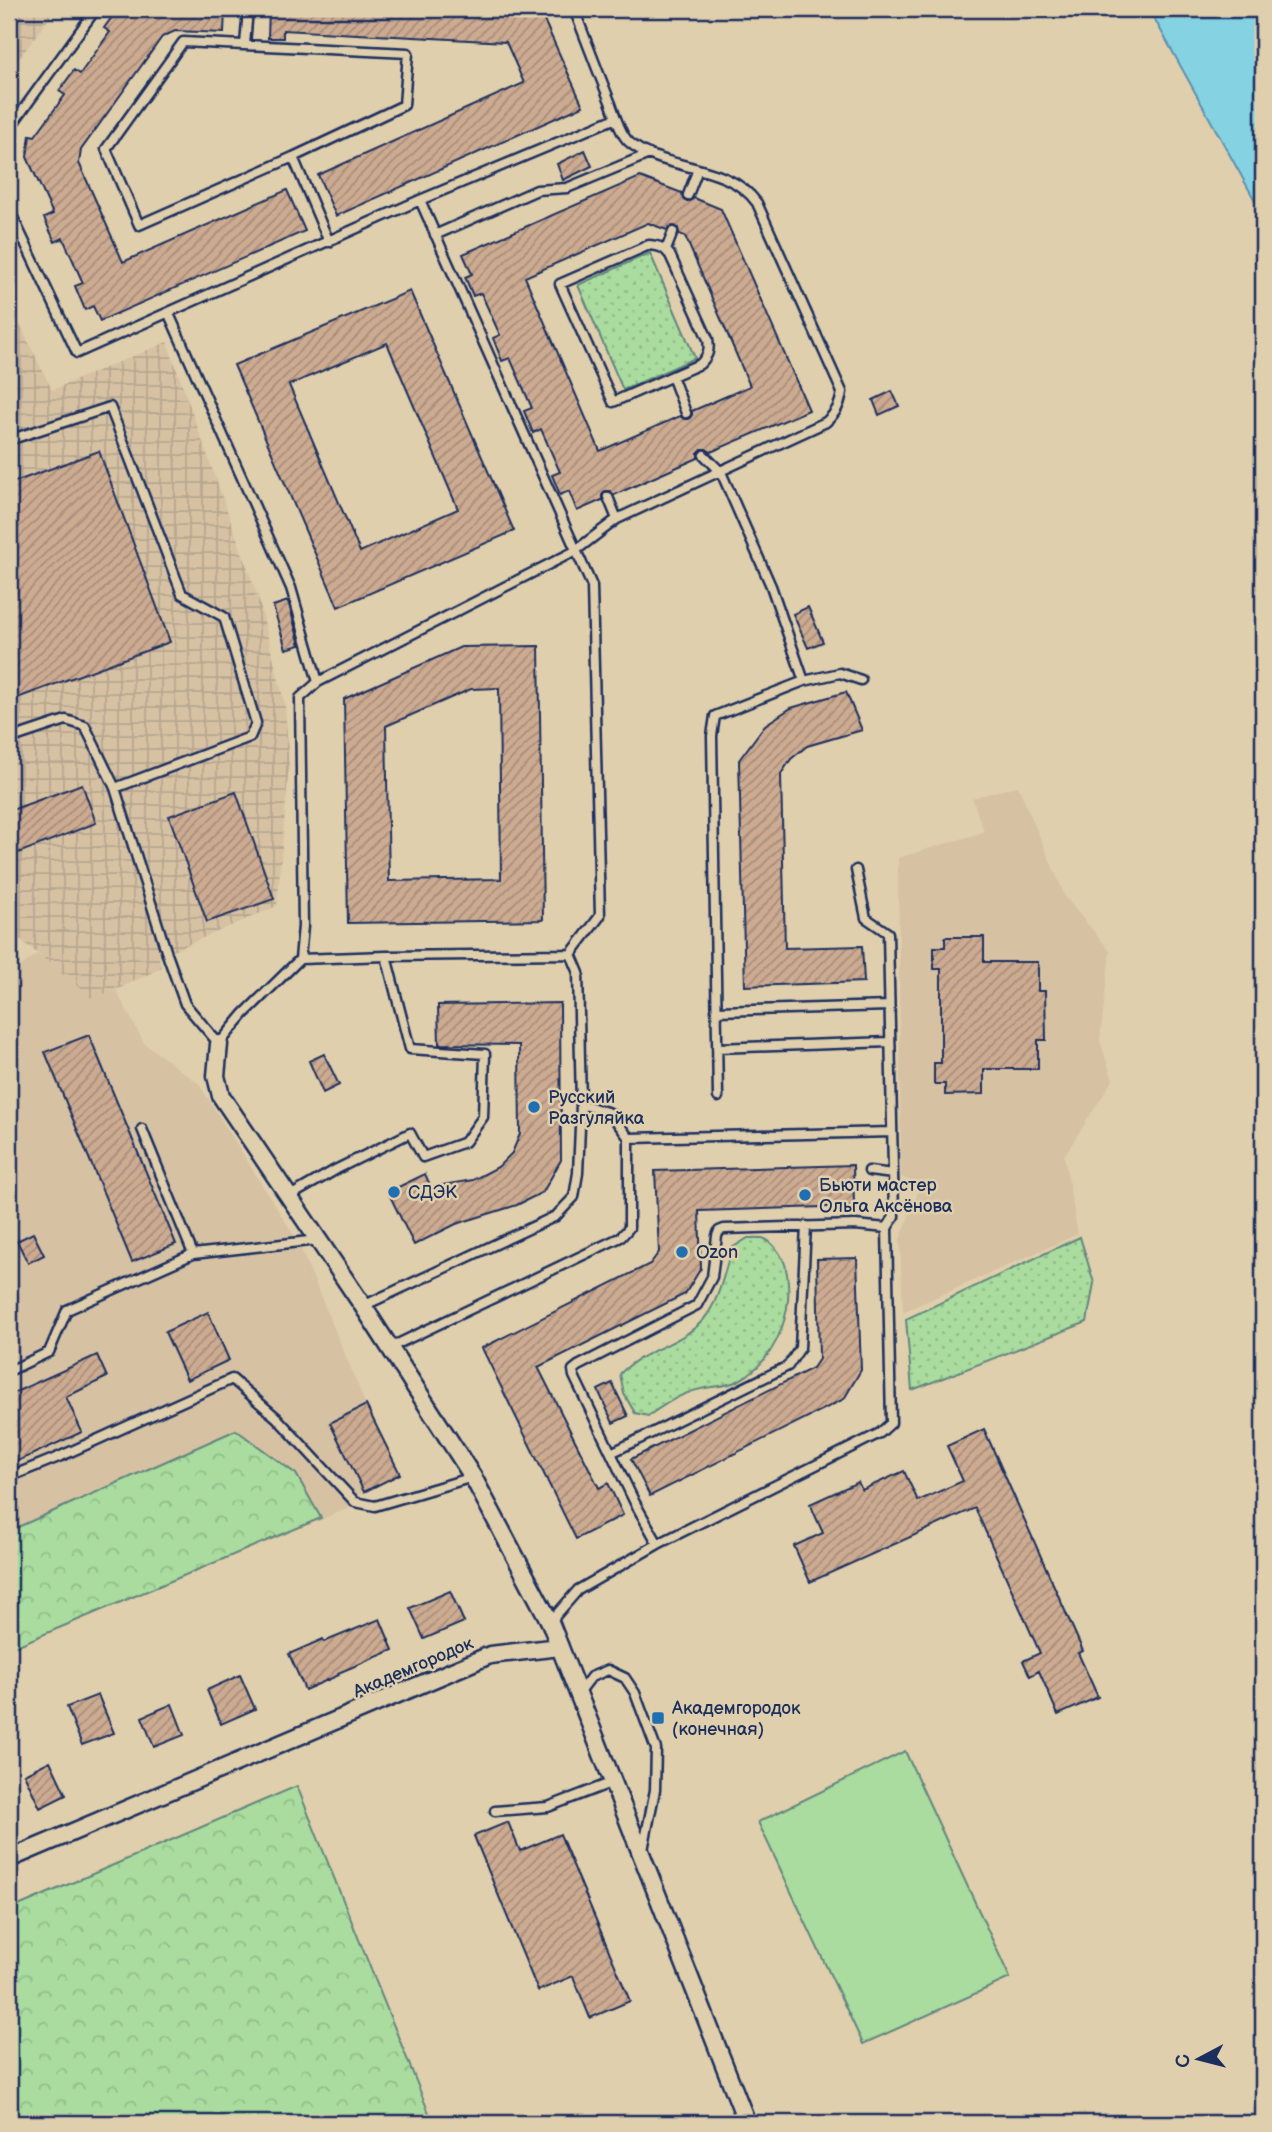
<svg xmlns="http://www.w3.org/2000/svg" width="1272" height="2132" font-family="'Balsamiq Sans',sans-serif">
	<defs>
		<pattern id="industrial-grid" width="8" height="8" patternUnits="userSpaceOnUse" patternTransform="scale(1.75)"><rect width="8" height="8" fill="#d6c1a3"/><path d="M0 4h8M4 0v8" fill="none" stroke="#b7a68f"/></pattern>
		<pattern id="grass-dots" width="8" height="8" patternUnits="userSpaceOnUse" patternTransform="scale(1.75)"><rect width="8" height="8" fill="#a9dc9e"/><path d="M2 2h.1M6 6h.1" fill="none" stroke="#91bd8a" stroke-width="1.8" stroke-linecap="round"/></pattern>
		<pattern id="forest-crowns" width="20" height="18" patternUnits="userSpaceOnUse" patternTransform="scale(1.75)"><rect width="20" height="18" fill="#a9dc9e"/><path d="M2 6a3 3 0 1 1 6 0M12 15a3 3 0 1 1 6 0" fill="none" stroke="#91bd8a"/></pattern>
		<pattern id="building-hatch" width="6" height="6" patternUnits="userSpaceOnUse" patternTransform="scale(1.75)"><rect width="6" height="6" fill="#cdab91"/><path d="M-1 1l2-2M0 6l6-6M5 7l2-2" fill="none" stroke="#a68c7a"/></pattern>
	</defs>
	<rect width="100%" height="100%" fill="#e0cfac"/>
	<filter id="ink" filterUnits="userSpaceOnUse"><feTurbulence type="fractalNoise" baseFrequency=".0143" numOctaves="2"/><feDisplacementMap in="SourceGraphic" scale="14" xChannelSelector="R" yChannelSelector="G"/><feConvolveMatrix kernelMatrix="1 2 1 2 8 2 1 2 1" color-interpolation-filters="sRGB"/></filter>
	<g filter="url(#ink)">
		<!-- built -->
		<path fill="#d6c1a3" d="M1018,786L1066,898L1110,951L1100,1041L1113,1080L1064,1156L1078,1234L903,1312L900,1240L921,1185L901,1177L898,858L984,832L972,798Z
			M37,954L92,997L116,990L144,1043L199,1084L298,1242L366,1405L400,1474L364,1492L349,1508L9,1649V976Z
			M1085,2111L1090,2123H1057Z"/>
		<!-- industrial -->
		<path fill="url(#industrial-grid)" d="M9,9H56L9,72Z
			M9,302L52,390L167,342L258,597L285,705L289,765L277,906L159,957L161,968L116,990L92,998L17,937L9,908Z"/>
		<!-- grass -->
		<path fill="url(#grass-dots)" stroke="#62867e" stroke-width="2" d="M650,253L695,358L623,390L578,285Z
			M1080,1237L1094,1283L1087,1322L912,1390L906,1319Z
			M748,1238C753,1238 761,1237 765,1239C773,1243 782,1255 785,1264C796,1306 779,1359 738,1381C725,1387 714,1386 701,1389C681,1393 664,1405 648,1416L635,1413L624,1394L620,1374C643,1349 681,1345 703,1320C720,1301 724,1271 732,1248Z"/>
		<!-- forest -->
		<path fill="url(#forest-crowns)" stroke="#62867e" stroke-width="2" d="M236,1430L296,1474L321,1518L9,1649V1531Z
			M297,1786L433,2123H9V1910Z"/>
		<!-- pitch -->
		<path fill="#a9dc9e" stroke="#62867e" stroke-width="2" d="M905,1751L1010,1978L863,2044L758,1822Z"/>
		<!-- water -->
		<path fill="#85d2e3" stroke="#5b91ae" stroke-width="2" d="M1149,9H1263V215Z"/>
		<!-- building -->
		<path fill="url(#building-hatch)" stroke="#1b2f5e" stroke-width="2" fill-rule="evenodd" d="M118,9H225L224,33L175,31L162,37L81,150L79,163L123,262L287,190L305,231L100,321L93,306L85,310L75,286L83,283L63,238L55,242L44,218L53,214L27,157L30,135L35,136L65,95L59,91L74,70L80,74L110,32L104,28Z
			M269,9H539L583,106L336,216L318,175L524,83L506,42L283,30V38H268Z
			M585,150L592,166L563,180L557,164Z
			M640,177L682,193L685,201H690L694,198L721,209L809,410L711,452L706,449H702L698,453V458L614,495L610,491H605L602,495V500L577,511L569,491L560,495L552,475L560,472L541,429L533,433L524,411L532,408L510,358L502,361L493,338L500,335L481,293L473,296L465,277L472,274L463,254ZM648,223L667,230L669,227L675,226L678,228L679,234L685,236L750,386L692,411V415L689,419H684L680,416L600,451L525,277Z
			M410,291L514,531L338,607L234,365ZM387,343L458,509L360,552L289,385Z
			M892,391L899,406L879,415L873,400Z
			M99,451L170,642L9,701V484Z
			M288,601L300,645L286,649L273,606Z
			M808,607L823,642L808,648L793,614Z
			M539,646L543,920L348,923L344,699L461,647ZM499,688L501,879L389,881L386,726L471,689Z
			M846,692L862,730L807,746L791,759L781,774L785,948L862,946L864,982L745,986L739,760L765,725L791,708Z
			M82,784L96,823L13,855L9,845V811Z
			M236,792L274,899L207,922L169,816Z
			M945,937H984V962H1038V991H1045L1046,1040H1038V1069H984V1094L945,1095V1084H934V1063H941V969H934V947H945Z
			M560,1003L561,1160L543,1192L517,1205L456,1224L414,1245L388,1192L425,1174L431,1187L473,1180L498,1167L512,1153L520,1134L519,1045L439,1044L438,1005Z
			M89,1035L176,1244L132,1262L45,1052Z
			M324,1054L339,1085L323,1093L309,1061Z
			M853,1165L854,1206L699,1211L701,1268L685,1294L538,1367L599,1488L608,1483L623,1515L576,1539L482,1348L650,1264L659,1252L655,1171Z
			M33,1233L44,1255L28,1263L17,1241Z
			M857,1258L861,1370L844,1399L650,1496L631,1459L813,1368L819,1359L817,1259Z
			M208,1312L229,1360L187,1380L165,1332Z
			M97,1355L107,1377L66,1397L82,1432L9,1465V1395Z
			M612,1383L628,1416L613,1423L598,1390Z
			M366,1405L400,1474L364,1492L330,1423Z
			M984,1429L1083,1651L1078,1653L1098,1697L1058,1715L1039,1671L1030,1676L1023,1661L1040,1653L975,1508L810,1582L794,1546L823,1533L810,1504L858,1482L862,1490L904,1471L918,1501L963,1481L947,1446Z
			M450,1591L464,1622L424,1639L410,1608Z
			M380,1619L393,1650L338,1673L339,1675L305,1690L289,1654L323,1639L324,1642Z
			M240,1675L255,1709L221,1724L207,1690Z
			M98,1695L114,1733L82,1745L67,1707Z
			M172,1704L184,1735L154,1747L142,1717Z
			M50,1761L66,1795L40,1808L24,1774Z
			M508,1822L520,1851L560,1834L630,2001L590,2018L573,1976L538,1991L474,1836Z"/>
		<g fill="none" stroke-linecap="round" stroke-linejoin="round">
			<defs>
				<path id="lane" d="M183,42L408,53L404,105L293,157L139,225L106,149Z
					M245,45L248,9
					M9,129L96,9
					M293,157L329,242
					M688,195L698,169
					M420,200L592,586L600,916L571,954L579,973
					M9,209L77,353L420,200L616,118
					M435,235L537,190L567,188L649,154
					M649,245C659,246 664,247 670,255L708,339C710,351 708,356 700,364L613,402L560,284Z
					M666,250L673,232
					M672,376L686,413
					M9,440L110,407L182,594L224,617L256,723L250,737L115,788
					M704,455L721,472L771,586L804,681L715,716L712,736L718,1097
					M608,497L617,519
					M804,681L840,673L861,680
					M318,682L575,551L617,519L826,422C836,413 840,405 842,392L757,203C727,161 663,172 629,142C620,134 615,115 611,104C598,72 586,40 574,9
					M9,739L66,720L85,726L115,788L167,954L185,1004L219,1044L244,1014L300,959L303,926L300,698L318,682L291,588L169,314
					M386,956L571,954L573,959
					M578,971L581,1104
					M716,1011L889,1006
					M717,1048L890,1042
					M142,1129L193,1254
					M869,1171L893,1174
					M290,1196L337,1169L410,1133L423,1157L465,1142L483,1117L485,1054L410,1049L386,956L300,959
					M363,1306L556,1216L574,1197L578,1173L581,1104L610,1113L629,1138L892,1132
					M389,1348L621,1237L629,1228V1138
					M9,1371L49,1352L67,1310L193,1254L318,1240
					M611,1453L788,1366L800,1348L806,1226
					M9,1477L61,1456L232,1379L277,1418L355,1502L375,1506L473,1477
					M658,1544L635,1503L574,1376L573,1370L578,1366L697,1305L712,1277L717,1236L719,1231L724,1229L855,1225L887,1228
					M550,1622L578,1590L658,1544L880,1433L891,1423L887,1228L894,1217L888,933L866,918L856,870
					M578,1694L591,1677L608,1670L625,1678L635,1693L656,1749L655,1790L643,1850
					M495,1811L548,1807L613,1782"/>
				<path id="street" d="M219,1044L216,1076L221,1096L363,1306L473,1477L550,1622L747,2123
					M9,1859L490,1655L560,1647"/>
			</defs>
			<!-- lane casing -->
			<use href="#lane" stroke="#1b2f5e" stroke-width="13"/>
			<!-- street casing -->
			<use href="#street" stroke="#1b2f5e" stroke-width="21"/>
			<!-- lane -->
			<use href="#lane" stroke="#e0cfac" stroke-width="8"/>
			<!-- street -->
			<use href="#street" stroke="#e0cfac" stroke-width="16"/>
		</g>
	</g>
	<!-- markers -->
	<g fill="#1f6fb2" stroke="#e0cfac" stroke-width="2.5">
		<circle cx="534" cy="1107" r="7"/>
		<circle cx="394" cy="1192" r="7"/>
		<circle cx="805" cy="1195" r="7"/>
		<circle cx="682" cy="1252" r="7"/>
		<rect x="651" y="1711" width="14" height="14" rx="3.5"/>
	</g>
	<g text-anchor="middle" stroke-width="5" stroke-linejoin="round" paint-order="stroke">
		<!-- poi labels -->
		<g font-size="18" fill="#1b2f5e" stroke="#e0cfac" text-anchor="start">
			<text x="548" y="1103">Русский<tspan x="548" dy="21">Разгуляйка</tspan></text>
			<text x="819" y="1191">Бьюти мастер<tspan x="819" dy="21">Oльга Аксёнова</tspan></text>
			<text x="408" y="1198">СДЭК</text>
			<text x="696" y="1258">Ozon</text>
			<text x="672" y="1714">Академгородок<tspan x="672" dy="21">(конечная)</tspan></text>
		</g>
		<!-- street labels -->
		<g font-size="18" fill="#1b2f5e" stroke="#e0cfac">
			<text transform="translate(413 1667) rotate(-23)" y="6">Академгородок</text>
		</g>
	</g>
	<!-- margin -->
	<rect width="1272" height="2132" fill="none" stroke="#e0cfac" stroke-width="35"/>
	<rect x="18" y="18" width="1237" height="2097" fill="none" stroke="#1b2f5e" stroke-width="2.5" filter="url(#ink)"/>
	<!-- north arrow -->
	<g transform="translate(1199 2059) rotate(263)" stroke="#e0cfac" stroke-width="5" paint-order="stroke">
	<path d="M0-5L12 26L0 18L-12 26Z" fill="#1b2f5e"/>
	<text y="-10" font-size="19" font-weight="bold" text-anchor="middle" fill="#1b2f5e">С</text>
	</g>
</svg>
